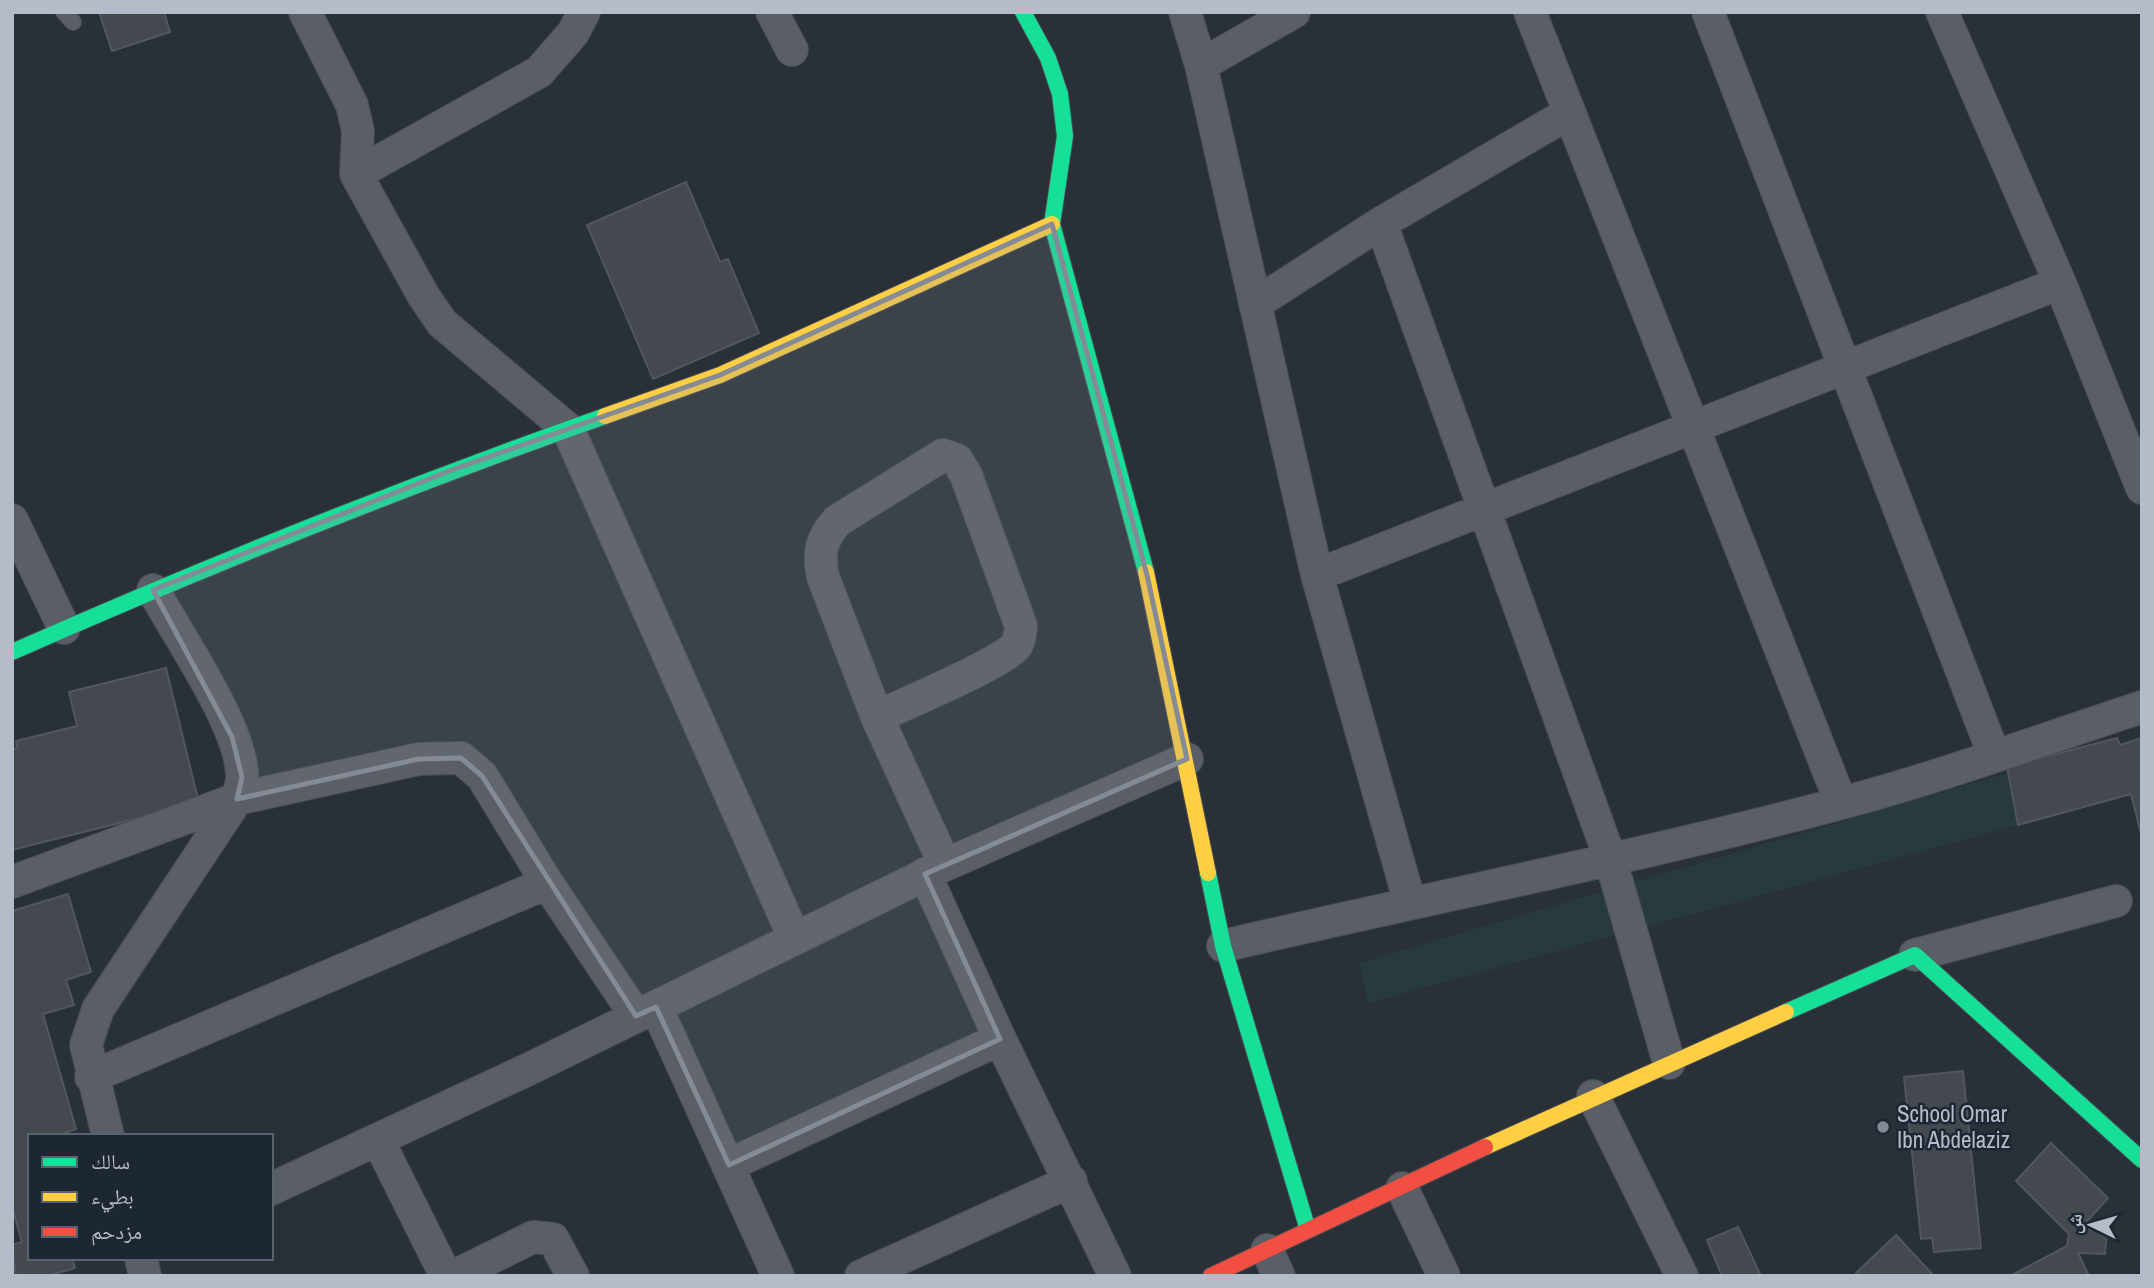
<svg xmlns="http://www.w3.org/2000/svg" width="2154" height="1288" font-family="'Archivo Narrow','Noto Naskh Arabic',sans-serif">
	<rect width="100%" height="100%" fill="#2a3038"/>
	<!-- green -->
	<path fill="#273a3e" d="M2007,773L2018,825L1368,1003L1359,963Z"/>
	<!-- building -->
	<path fill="#444950" stroke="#52575f" stroke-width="2" d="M99,12H164L170,32L112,51Z
		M686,182L720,262L728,259L759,333L653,379L587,225Z
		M166,668L199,803L12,850V749L17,748L16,741L77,726L69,692Z
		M2117,738L2120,745L2142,738V838L2131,794L2018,825L2007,767Z
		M68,894L91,972L66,980L74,1005L43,1014L76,1129L57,1136H30V1258H72L75,1268L48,1276H16L12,1245L22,1242L12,1207V911Z
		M1963,1071L1981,1248L1934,1252L1932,1238L1921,1239L1904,1077Z
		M2051,1143L2108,1198L2081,1228L2107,1231L2105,1254L2078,1253L2089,1276H2010L2067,1246L2069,1234L2016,1181Z
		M1738,1227L1761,1276H1722L1707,1240Z
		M1896,1235L1934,1276H1853Z"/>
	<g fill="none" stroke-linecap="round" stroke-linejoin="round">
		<defs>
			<path id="lane" d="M64,12L73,22"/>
			<path id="street" d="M305,12L352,105L358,131L356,174L423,295L442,323L568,429L794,937
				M772,12L792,50
				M1185,12L1201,65L1317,575L1410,903
				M1530,12L1841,803
				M1708,12L1994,755
				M1942,12L2060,283L2142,488
				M1201,65L1294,12
				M356,174L539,72L573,33L584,12
				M1381,223L1611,861L1669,1063
				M1255,304L1381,223L1569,113
				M12,520L64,628
				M1317,575L2060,283
				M877,717C906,703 996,666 1015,647C1020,641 1020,633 1021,626L966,475L957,460L943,455L837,521C821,539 818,553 823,577L877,717L945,865
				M925,874L1000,1039L1115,1276
				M12,882L237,799L419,759L461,758L482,776L547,883L636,1016
				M1223,946C1428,898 1635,858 1838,804C1941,777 2041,740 2142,707
				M1915,955L2116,901
				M656,1007L778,1276
				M91,1077L547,883
				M1593,1096L1682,1276
				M108,1136L86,1045L98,1009L237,799C239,792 242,784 242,777C243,729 177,634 153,590
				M378,1140L446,1276
				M729,1165L1000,1039
				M1402,1188L1444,1276
				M271,1189L529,1069L945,865L1187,759
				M1267,1250L1279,1276
				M141,1258L145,1276
				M454,1276L533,1237L553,1239L573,1276
				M861,1276L1071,1181"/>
			<path id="fast" d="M1023,12L1048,58L1060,94L1065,136L1052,224L1146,572
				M12,652C207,566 404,487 605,416
				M1208,873L1223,946L1308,1230
				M1786,1012L1915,955L2142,1160"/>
			<path id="slow" d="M605,416L720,375L1052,224
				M1146,572L1208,873
				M1485,1147L1786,1012"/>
			<path id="jam" d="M1211,1276L1485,1147"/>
		</defs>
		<!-- lane casing -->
		<use href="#lane" stroke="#484c53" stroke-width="18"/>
		<!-- street casing -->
		<use href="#street" stroke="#484c53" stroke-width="34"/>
		<!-- fast casing -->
		<use href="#fast" stroke="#484c53" stroke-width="18"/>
		<!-- slow casing -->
		<use href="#slow" stroke="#484c53" stroke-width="18"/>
		<!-- jam casing -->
		<use href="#jam" stroke="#484c53" stroke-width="18"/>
		<!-- lane -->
		<use href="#lane" stroke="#5a5e66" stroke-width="16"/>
		<!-- street -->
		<use href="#street" stroke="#5a5e66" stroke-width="32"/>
		<!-- fast -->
		<use href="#fast" stroke="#16e098" stroke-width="16"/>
		<!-- slow -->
		<use href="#slow" stroke="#ffcf43" stroke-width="16"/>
		<!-- jam -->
		<use href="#jam" stroke="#f24e42" stroke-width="16"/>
	</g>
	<!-- marked area -->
	<path fill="#848b96" fill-opacity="0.2" stroke="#848b96" stroke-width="5" stroke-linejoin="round" d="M1052,224L1147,575L1187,759L925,874L1000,1039L729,1165L656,1007L636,1016L482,776L461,758L419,759L237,799L242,777L232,737L153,590L449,471L720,375Z"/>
	<!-- markers -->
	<circle fill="#848b96" stroke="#1d2633" stroke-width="2.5" cx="1883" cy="1127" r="7"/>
	<g text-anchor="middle" stroke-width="5" stroke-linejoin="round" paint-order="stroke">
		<!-- poi labels -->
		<g font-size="23" fill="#b4bcc9" stroke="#1d2633" text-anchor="start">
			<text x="1897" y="1122">School Omar<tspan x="1897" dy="26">Ibn Abdelaziz</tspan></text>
		</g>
	</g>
	<!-- border -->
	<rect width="2154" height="1288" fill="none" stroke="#b4bcc9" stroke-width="28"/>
	<!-- legend -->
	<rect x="28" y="1134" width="245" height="126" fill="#1d2633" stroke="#59626f" stroke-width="2"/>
	<rect x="42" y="1157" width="35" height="10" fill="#16e098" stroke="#59626f" stroke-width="2"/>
	<text x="91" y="1169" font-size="21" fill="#b4bcc9">سالك</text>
	<rect x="42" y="1192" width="35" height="10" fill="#ffcf43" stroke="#59626f" stroke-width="2"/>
	<text x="91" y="1204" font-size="21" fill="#b4bcc9">بطيء</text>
	<rect x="42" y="1227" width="35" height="10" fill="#f24e42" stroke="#59626f" stroke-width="2"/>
	<text x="91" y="1239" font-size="21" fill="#b4bcc9">مزدحم</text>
	<!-- north arrow -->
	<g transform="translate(2091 1225) rotate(275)" stroke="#1d2633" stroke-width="5" paint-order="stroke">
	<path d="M0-5L12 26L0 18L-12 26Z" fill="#b4bcc9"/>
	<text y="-10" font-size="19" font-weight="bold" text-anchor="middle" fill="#b4bcc9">ش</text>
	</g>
</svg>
